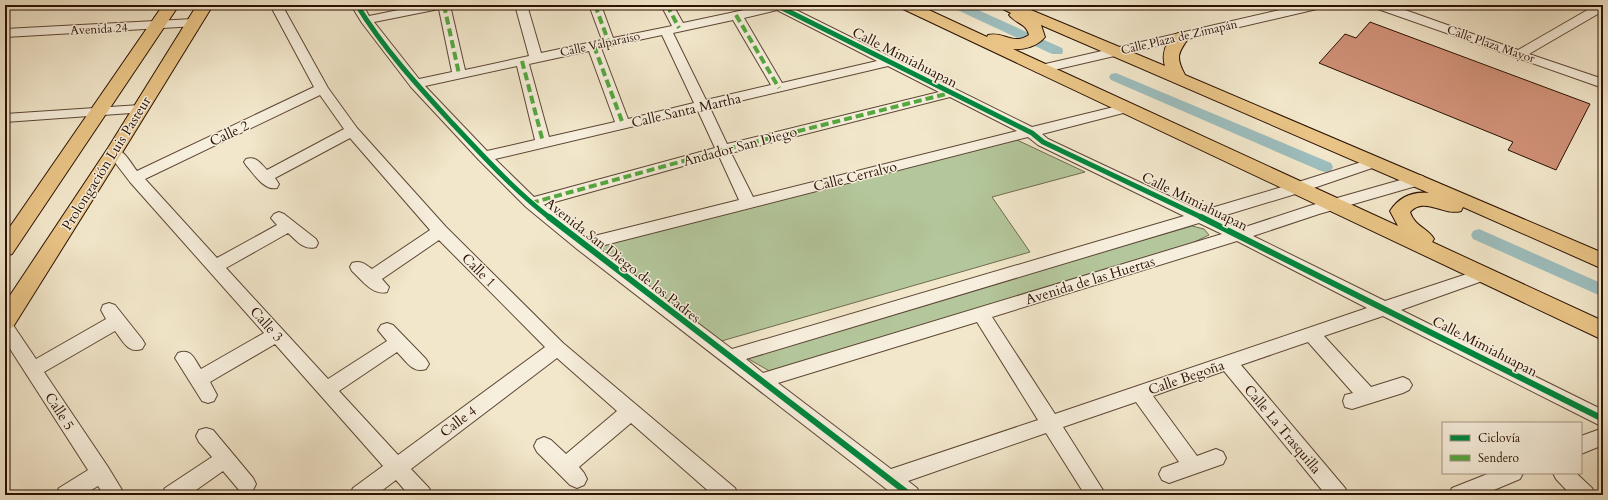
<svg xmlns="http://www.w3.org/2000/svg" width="1608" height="500" font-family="Cardo,serif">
	<rect width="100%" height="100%" fill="#f2e7cb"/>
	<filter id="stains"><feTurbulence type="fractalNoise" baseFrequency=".005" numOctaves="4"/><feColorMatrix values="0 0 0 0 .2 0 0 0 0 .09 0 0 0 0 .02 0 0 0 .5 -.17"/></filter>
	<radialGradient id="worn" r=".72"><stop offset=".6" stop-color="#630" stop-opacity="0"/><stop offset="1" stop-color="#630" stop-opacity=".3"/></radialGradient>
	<!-- green -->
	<path fill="#b4c79c" stroke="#706c4f" d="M1017,140L1085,172L992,197L1030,252L718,342L593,246Z
		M1192,226L1204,229L1209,235L1186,246L771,372L747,358L749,354Z"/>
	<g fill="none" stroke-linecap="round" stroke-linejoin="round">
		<!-- canal -->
		<path fill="#9dbebe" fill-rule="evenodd" d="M951,5H967L1062,48L1063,51L1062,54H1052L953,8Z
			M1116,73L1331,163L1333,167L1331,171L1326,172L1321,171L1111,80L1109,77L1111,74Z
			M1479,229L1603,284V297L1473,239L1471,235L1473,231Z"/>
	</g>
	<!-- building -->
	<path fill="#d09178" stroke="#2b1102" d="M1370,22L1590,104L1556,170L1508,150L1513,142L1319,63L1345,34L1356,38Z"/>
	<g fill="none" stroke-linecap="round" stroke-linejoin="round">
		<defs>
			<path id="minor" d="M270,5H282L328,88L357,128L446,227L563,343L735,488L738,495H713L631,423L579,467L584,473L587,479L584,485L577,488L570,485L537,452L534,446L537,440L544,437L551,440L566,454L617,411L557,358L411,469L429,488L432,495H409L396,480L376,495H350L353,488L383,466L275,344L210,382L217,395L214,401L208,403L202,401L175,358L178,353C192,348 194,359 201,369L264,333L130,182L107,152L109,149C122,145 130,162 137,171L314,87ZM320,95L344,129L267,170C260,163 256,156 246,159L244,162L246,165C254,174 264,191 277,188L279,184L275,178L350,138L430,230L372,269C365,264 361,260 352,263L350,267L352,271C362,280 373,296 387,292L389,287L382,279L439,240L545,347L398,455L339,391L397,352C406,361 413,374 426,369L429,364L426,359L393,325L387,323L381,325L378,330L387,341L328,379L226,268L288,233C296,240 304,251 316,247L318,243L316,239L284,214L279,212L274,214L271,218L277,225L217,258L145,179Z
				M351,5H363L369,16L423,5H450L465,70L529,56L515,5H527L541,53L602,40L589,5H601L613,38L672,26L661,5H673L683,23L768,5H791L790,7L1032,127L1126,104L1131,105L1133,108L1131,111L1042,134L1048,139L1201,211L1292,184L1371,159L1376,157L1381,159L1383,162L1381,165L1302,192L1216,218L1239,229L1309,206L1418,175L1423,176L1425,180L1423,184L1319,214L1253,236L1385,301L1482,269L1488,271L1490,275L1488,279L1401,310L1603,410V427L1383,316L1324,336L1371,387L1403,377L1409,380L1412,385L1409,390L1403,393L1352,409L1345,407L1343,401L1345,395L1353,393L1308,342L1241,365L1345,488L1348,495H1326L1224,371L1153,396L1197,456L1216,449L1223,452L1226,458L1223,464L1169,483L1162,480L1159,474L1162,468L1179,462L1136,402L1063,427L1106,495H1085L1046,433L908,481L917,488L920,495H894L577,249L526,207L479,160L411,87L362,23ZM439,9L452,72L419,79L374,22ZM777,10L877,61L782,83L744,18ZM733,20L771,85L706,100L673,33ZM662,35L694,103L628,119L601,48ZM589,51L615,122L549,137L529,64ZM517,66L535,140L487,151L425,86ZM888,66L939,92L727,144L710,108ZM950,97L1017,131L753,197L731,153ZM698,111L715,148L534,197L495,159ZM1028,137L1038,145L1184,216L732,349L597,247ZM719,156L739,200L586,238L544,205ZM1199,223L1222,234L763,373L746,359ZM1237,241L1367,308L1055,414L992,317ZM977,322L1038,420L891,469L778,383Z
				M1301,5H1323L1321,8L1317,9L1041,73L1036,72L1034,69L1036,66L1041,65Z
				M1373,5H1391L1518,50L1596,5H1603V11L1529,54L1603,79V88L1375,8Z
				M193,19L197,20L199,23L197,26L5,37V29Z
				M140,105L145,106L147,109L145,112L5,122V114Z
				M109,303L115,305L142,339L145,344L142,349C128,354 123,341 115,331L44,372L108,467L125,495H104L98,486L83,495H56L59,488L88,470L5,341V320L11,322L36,359L106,319L101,310L103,305Z
				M206,428L213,430L253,478L256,484L253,490L246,493L239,490L223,471L189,495H162L165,488L212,457L199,442L196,436L199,430Z
				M1603,428V445L1581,454V436Z
				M1490,473H1523L1520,479L1482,495H1449L1452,488Z
				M1553,473H1576L1592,488L1595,495H1571L1556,479Z"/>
			<path id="major" d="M163,5H179L12,254L5,256V234Z
				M197,5H213L120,156L13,327L5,330V303L108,148Z
				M898,5H918L987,37L988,35C1004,31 1012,46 1029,35C1026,23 1016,24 1009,15L1011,13L1001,8L998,5H1019L1165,66C1160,52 1170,28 1188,33L1190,36C1178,53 1175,56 1185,75L1603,253V269L1463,207L1461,211C1444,216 1424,196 1410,212C1415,227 1428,228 1434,239L1432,242L1603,321V340L901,8ZM1041,25L1429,193C1413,191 1399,197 1390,211L1398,226L1013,49C1024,50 1038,46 1045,37Z"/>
		</defs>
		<!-- minor casing -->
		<use href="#minor" stroke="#5d4634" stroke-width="2"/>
		<!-- major casing -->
		<use href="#major" stroke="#2b1102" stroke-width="2"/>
		<!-- minor -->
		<use href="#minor" fill="#f7efdd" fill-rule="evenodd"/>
		<!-- major -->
		<use href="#major" fill="#e9c486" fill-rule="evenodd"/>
		<!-- quiet -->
		<path stroke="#54a840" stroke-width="4" stroke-dasharray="8 4" stroke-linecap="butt" d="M444,5L459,74
			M595,5L609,43
			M667,5L679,28
			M736,15L779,88
			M594,46L623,124
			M522,61L543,142
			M531,203L723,150L950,93"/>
		<defs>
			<path id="cycleway-far1" d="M357,5C383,48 418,86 452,123C483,156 514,190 550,218
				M776,5L1032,133L1043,142L1203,218"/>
			<path id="cycleway" d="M549,217L910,495
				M1201,217L1603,419"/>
		</defs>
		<!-- cycleway-far1 casing -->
		<use href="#cycleway-far1" stroke="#f7efdd" stroke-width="7"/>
		<!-- cycleway casing -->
		<use href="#cycleway" stroke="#f7efdd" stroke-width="9"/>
		<!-- cycleway-far1 -->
		<use href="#cycleway-far1" stroke="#00873e" stroke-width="5"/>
		<!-- cycleway -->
		<use href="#cycleway" stroke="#00873e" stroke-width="6"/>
	</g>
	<g text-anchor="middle" stroke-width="3" stroke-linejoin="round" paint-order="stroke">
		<!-- far-street labels -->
		<g font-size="12" fill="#2b1102" stroke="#f7efdd">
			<text transform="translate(99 29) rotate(-3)" y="4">Avenida 24</text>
			<text transform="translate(1179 37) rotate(-13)" y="4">Calle Plaza de Zimapán</text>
			<text transform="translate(600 44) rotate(-12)" y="4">Calle Valparaíso</text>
			<text transform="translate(1491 44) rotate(19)" y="4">Calle Plaza Mayor</text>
		</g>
		<!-- street labels -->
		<g font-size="14" fill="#2b1102" stroke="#f7efdd">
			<text transform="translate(905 57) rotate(27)" y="5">Calle Mimiahuapan</text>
			<text transform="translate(686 110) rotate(-13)" y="5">Calle Santa Martha</text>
			<text transform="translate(229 133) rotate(-25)" y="5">Calle 2</text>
			<text transform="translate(740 146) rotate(-15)" y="5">Andador San Diego</text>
			<text transform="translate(106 163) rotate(-58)" y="5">Prolongación Luis Pasteur</text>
			<text transform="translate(855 176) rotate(-14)" y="5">Calle Cerralvo</text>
			<text transform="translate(1195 201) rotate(26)" y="5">Calle Mimiahuapan</text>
			<text transform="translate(623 260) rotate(38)" y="5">Avenida San Diego de los Padres</text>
			<text transform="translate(479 270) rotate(45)" y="5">Calle 1</text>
			<text transform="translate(1090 280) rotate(-17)" y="5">Avenida de las Huertas</text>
			<text transform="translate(267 324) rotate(48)" y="5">Calle 3</text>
			<text transform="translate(1485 346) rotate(27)" y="5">Calle Mimiahuapan</text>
			<text transform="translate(1186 377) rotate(-19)" y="5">Calle Begoña</text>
			<text transform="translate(60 411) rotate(57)" y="5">Calle 5</text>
			<text transform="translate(458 421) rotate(-37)" y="5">Calle 4</text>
			<text transform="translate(1283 429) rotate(50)" y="5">Calle La Trasquilla</text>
		</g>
	</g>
	<!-- margin -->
	<rect width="1608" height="500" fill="none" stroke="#f2e7cb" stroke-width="20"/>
	<rect x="6" y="6" width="1596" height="488" fill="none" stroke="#2b1102" stroke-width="2"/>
	<rect x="10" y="10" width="1588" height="480" fill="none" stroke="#2b1102"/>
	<!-- legend -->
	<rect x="1442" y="422" width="140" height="52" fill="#f7efdd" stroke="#a59685"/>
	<rect x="1450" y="435" width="20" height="6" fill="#00873e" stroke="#a59685"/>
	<text x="1478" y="442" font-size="12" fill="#2b1102">Ciclovía</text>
	<rect x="1450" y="455" width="20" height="6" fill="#54a840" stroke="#a59685"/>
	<text x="1478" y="462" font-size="12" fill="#2b1102">Sendero</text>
	<rect width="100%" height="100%" filter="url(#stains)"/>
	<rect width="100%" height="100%" fill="url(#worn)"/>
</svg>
